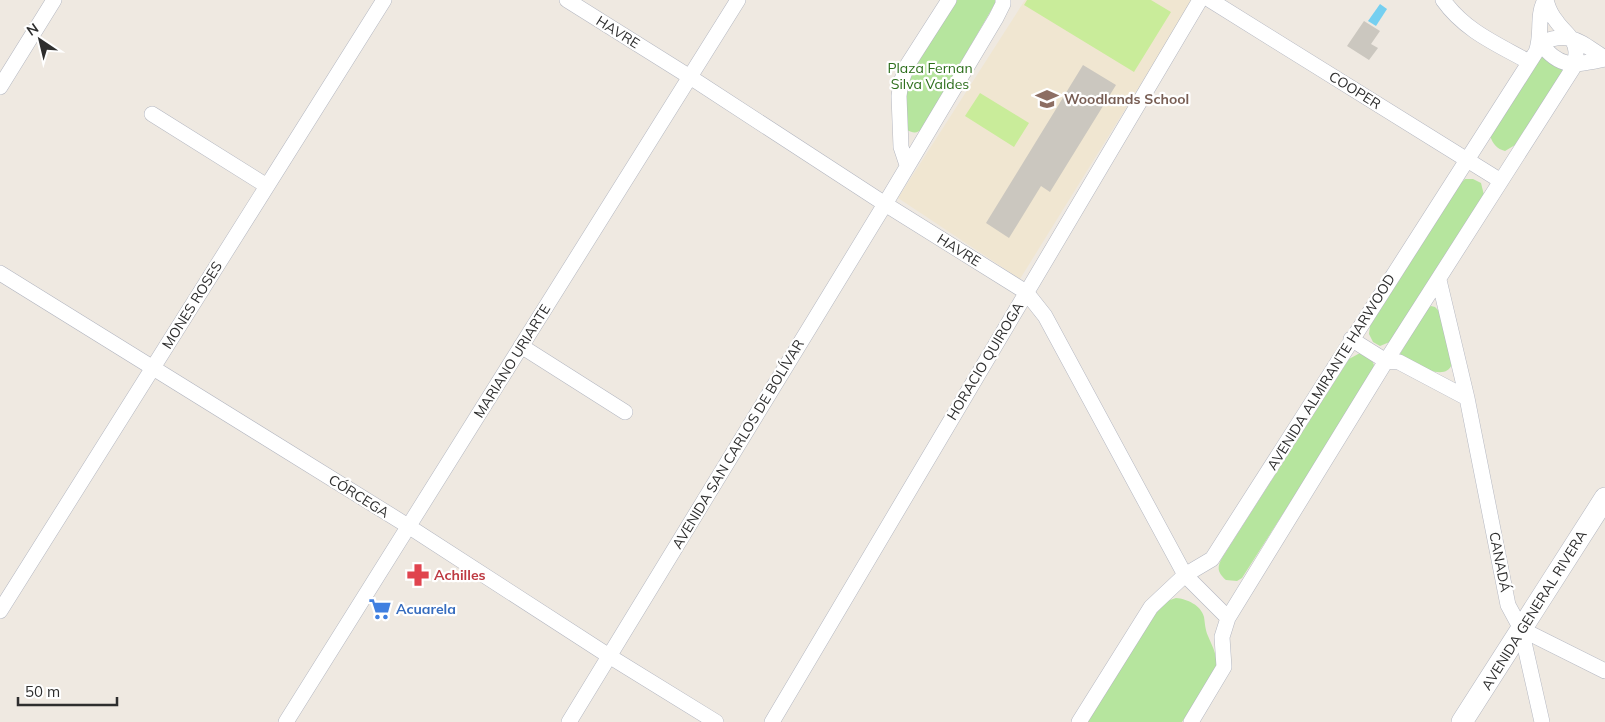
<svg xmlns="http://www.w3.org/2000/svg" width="1605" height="722" font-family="Mulish,sans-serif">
	<rect width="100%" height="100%" fill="#efe9e1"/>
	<!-- education -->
	<path fill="#f0e6d1" d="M1025,0H1193L1020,279L898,198Z"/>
	<!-- green -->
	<path fill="#b6e59e" d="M954,0H997L923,128C918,133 914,134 907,130L906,81Z
		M1542,56L1553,65L1564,69L1515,145L1505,151C1497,149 1493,144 1490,136Z
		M1465,179H1473L1481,183L1484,195L1392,341L1380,346L1373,342L1369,334L1370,326L1461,183Z
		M1431,306L1435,307L1441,313L1452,364C1445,384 1412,362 1401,356L1400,354L1426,309Z
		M1360,353L1371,358L1374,365L1372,374L1242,578L1237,581L1226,580C1217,572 1217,567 1222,558L1349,359Z
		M1176,598C1187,599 1201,605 1204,617C1205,623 1205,629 1208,636C1213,648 1220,659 1214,673C1207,688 1191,707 1182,722H1086L1151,619L1167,601Z"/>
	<!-- pitch -->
	<path fill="#c9ec9a" d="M1027,0H1151L1171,12L1134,72L1024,5Z
		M980,93L1029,123L1014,147L965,116Z"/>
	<!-- water -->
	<path fill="#75cff0" d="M1380,4L1387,9L1376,26L1368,21Z"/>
	<!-- building -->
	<path fill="#cbc7bf" d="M1364,21L1380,31L1371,44L1378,48L1369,60L1347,46Z
		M1083,65L1116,85L1050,192L1041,186L1009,238L986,223Z"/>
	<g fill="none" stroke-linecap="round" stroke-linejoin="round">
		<defs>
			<path id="street" d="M567,0L690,77L885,204L1026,292L1045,316L1185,575L1228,618
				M1210,0L1501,181
				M1443,0C1465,31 1497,44 1529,62
				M1605,58C1579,42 1571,30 1540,43C1561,70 1575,65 1605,59
				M0,87L54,0
				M152,114L267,186
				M907,165L901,147L899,96L901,82L908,64L949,0
				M0,273L408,526L609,656L716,722
				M1439,280L1467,398L1508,605L1521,629L1542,722
				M1351,339L1386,361L1399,362L1467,398
				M521,346L625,412
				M0,611L384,0
				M1521,629L1605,671
				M286,722L738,0
				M569,722L885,204L996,18L1003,4V0
				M772,722L1200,0
				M1079,722L1151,607L1185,575L1212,559L1536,52C1543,35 1536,16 1545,0
				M1191,722L1224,667L1222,637L1228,618L1386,361L1575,65C1575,61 1576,56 1576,52C1576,39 1564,32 1557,22C1551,15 1548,8 1546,0"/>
			<path id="secondary" d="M1462,722L1605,498"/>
		</defs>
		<!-- street casing -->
		<use href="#street" stroke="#b4b7c1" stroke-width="16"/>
		<!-- secondary casing -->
		<use href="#secondary" stroke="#b4b7c1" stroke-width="22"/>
		<!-- street -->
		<use href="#street" stroke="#fff" stroke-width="15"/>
		<!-- secondary -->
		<use href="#secondary" stroke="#fff" stroke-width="21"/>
	</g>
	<!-- icons -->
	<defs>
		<symbol id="school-bare" viewBox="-9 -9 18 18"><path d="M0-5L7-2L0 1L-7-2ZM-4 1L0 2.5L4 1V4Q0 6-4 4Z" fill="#8d6e63" stroke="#fff" stroke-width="2.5" paint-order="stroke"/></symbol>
		<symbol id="pharmacy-bare" viewBox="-9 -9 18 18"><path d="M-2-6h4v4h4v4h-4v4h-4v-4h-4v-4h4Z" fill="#e0444e" stroke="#fff" stroke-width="2.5" paint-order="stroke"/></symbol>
		<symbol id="supermarket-bare" viewBox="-9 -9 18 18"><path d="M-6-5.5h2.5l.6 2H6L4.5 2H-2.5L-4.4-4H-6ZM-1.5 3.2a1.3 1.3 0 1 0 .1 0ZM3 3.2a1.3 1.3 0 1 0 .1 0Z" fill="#3f7fe0" stroke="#fff" stroke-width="2.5" paint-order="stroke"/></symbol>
	</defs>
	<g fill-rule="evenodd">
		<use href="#school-bare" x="1031" y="83" width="32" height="32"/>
		<use href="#pharmacy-bare" x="402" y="559" width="32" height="32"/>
		<use href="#supermarket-bare" x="364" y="593" width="32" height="32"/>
	</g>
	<g text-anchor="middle" stroke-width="4.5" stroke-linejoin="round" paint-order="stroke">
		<!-- street labels -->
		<g font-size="14" fill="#2e2e2e" stroke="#fff">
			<text transform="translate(618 32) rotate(32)" y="5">HAVRE</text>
			<text transform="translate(1355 90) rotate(32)" y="5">COOPER</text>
			<text transform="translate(959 250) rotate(32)" y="5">HAVRE</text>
			<text transform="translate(192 305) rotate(-58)" y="5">MONES ROSES</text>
			<text transform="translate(512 361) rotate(-58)" y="5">MARIANO URIARTE</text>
			<text transform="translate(985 361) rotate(-59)" y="5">HORACIO QUIROGA</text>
			<text transform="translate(1331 372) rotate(-58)" y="5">AVENIDA ALMIRANTE HARWOOD</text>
			<text transform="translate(738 444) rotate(-59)" y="5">AVENIDA SAN CARLOS DE BOLÍVAR</text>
			<text transform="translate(359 496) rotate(32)" y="5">CÓRCEGA</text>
			<text transform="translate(1500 562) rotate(79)" y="5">CANADÁ</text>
			<text transform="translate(1534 610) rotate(-58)" y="5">AVENIDA GENERAL RIVERA</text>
		</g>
		<!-- park labels -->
		<g font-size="14" fill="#2c6e1b" stroke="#fff">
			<text x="930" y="73">Plaza Fernan<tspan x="930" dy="16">Silva Valdes</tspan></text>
		</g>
		<!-- education labels -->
		<g font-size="14" font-weight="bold" fill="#785e54" stroke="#fff" text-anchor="start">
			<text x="1064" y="104">Woodlands School</text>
		</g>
		<!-- health labels -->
		<g font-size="14" font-weight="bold" fill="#be3a42" stroke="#fff" text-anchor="start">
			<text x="434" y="580">Achilles</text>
		</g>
		<!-- shop labels -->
		<g font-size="14" font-weight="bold" fill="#366cbe" stroke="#fff" text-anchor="start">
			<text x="396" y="614">Acuarela</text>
		</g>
	</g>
	<!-- north arrow -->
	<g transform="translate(40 40) rotate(325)" stroke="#ffffff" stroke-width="4" paint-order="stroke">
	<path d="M0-4L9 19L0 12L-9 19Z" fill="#2e2e2e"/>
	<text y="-8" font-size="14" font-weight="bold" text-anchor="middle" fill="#2e2e2e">N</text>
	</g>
	<!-- scale -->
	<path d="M18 697v8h99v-8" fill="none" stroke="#2e2e2e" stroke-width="2.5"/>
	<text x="25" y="697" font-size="15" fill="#2e2e2e" stroke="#ffffff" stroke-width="4" paint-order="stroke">50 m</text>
</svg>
